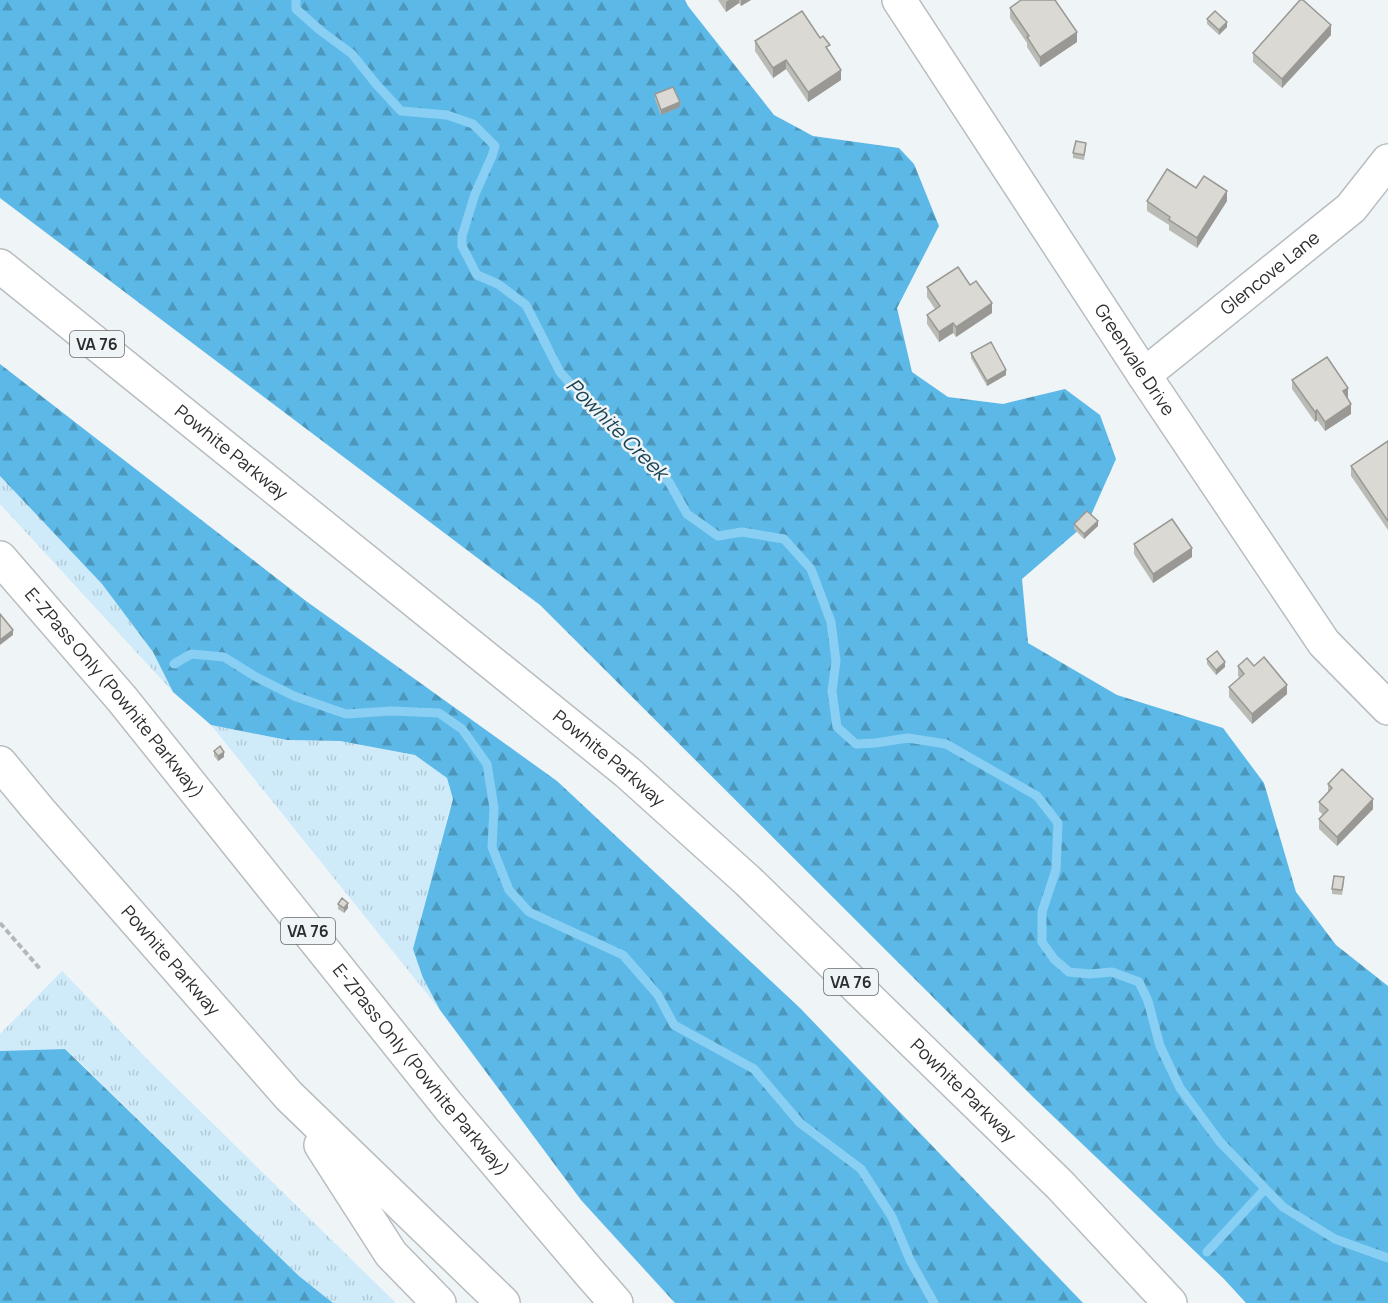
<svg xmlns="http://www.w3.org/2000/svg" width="1388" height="1303" font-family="Manrope,sans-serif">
	<defs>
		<pattern id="grass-tufts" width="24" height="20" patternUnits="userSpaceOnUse" patternTransform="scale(1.5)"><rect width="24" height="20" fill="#cfebfa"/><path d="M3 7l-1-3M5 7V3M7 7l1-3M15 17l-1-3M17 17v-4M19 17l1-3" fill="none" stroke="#b2cad7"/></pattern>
		<pattern id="forest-firs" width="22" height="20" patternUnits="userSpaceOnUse" patternTransform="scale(1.5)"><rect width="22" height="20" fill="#5cb9e7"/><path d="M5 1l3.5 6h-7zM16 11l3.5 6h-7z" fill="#4c97bc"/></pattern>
	</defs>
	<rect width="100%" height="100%" fill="#eff4f7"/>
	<!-- grass -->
	<path fill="url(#grass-tufts)" d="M0,476L102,584L153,652L173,692L0,504Z
		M211,725L287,740L340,741L415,755L447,778L453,799L447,818L423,978L440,1010Z
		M62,971L152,1064L396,1303H333L299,1276L66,1049L0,1051V1034Z"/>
	<!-- forest -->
	<path fill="url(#forest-firs)" d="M0,0H685L688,6L774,115L813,136L899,148L914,164L939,226L897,308L912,372L948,397L1003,404L1065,389L1100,415L1116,459L1088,522L1022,579L1028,643L1117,695L1223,728L1264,783L1296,892L1336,945L1388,986V1303H1246L1224,1279L1034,1098L540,605L0,198Z
		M0,364L306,601L557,781L800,1008L1083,1303H675L581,1200L440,1010L423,978L413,949L453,799L447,778L415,755L340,741L287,740L211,725L173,692L153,652L102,584L0,476Z
		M65,1049L299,1276L333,1303H0V1051Z"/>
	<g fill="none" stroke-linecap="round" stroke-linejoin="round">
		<!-- stream -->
		<path stroke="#89cff4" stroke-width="9" d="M296,0V9L321,31L352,54L376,84L401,111L447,115L473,124L495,146L492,156L475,194L462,236V246L477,275L498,284L526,305L560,372L602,420L669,482L687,514L718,536L742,532L784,539L811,569L831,622L836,661L832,691L837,727L856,744L875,743L908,738L946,744L1037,796L1058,823L1056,870L1042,912V942L1054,959L1069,972L1090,974L1112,972L1139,982L1148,1001L1160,1046L1180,1088L1220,1142L1283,1207L1335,1239L1388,1258
			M174,664L191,654L224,657L256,677L294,696L346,714L391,711L439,713L462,729L487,764L494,808L492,847L509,890L529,912L623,955L658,995L674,1025L754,1069L800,1123L861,1169L892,1217L910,1260L934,1303
			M1207,1252L1265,1189"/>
		<defs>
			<g id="street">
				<path id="s1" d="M899,0L1144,375L1324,643L1388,708"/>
				<path id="s2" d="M1144,375L1351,208L1388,161"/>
			</g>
			<g id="highway">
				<path id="s3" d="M0,266L627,772L748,881L1060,1185L1170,1303"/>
				<path id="s4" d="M0,558L122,699L449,1107L588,1271L616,1303"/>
				<path id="s5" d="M0,763L38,809L289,1096L503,1303"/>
				<path d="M321,1145L391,1254L439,1303"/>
			</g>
		</defs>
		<!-- street casing -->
		<use href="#street" stroke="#b8bdc0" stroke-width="36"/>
		<!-- highway casing -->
		<use href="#highway" stroke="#b8bdc0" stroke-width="36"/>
		<!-- path -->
		<path stroke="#b4b8ba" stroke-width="4" stroke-dasharray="6 3" stroke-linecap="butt" d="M0,923L41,970"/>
		<!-- street -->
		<use href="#street" stroke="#fff" stroke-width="33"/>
		<!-- highway -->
		<use href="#highway" stroke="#fff" stroke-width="33"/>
	</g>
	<!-- wall -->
	<path fill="#bbbbb6" d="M718,0H751L741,6L739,3L726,12Z
		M1010,8L1077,42L1040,67L1027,47V43L1010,18Z
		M1207,19L1227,27L1219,35L1207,24Z
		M1331,35L1282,88L1253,62V53Z
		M755,41L830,53L841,80L808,102L786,69L773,78L755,51Z
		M655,94L680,107L661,115L655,99Z
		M1086,148L1084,160L1073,158V153Z
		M1196,188L1227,201L1197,248L1169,230V225L1147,211V201Z
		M970,285L992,313L956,337L953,333L939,342L927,324V315L935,309L927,297V287Z
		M971,353L1006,375L987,386L971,358Z
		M1292,380L1348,398L1351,414L1325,431L1317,420L1315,422L1292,389Z
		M1388,441V530L1351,476V466Z
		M1074,524L1098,526L1084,539L1074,529Z
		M1134,544L1192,557L1153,583L1134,554Z
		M1207,659L1225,667L1216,675L1207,664Z
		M1238,666H1254L1287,694L1252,724L1229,697V687L1240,678L1238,676Z
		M214,751L224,757L218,761L214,756Z
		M1328,784L1373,809L1337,846L1319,829V819L1323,815L1319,811V802L1328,792Z
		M1344,882L1342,895L1332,894V889Z
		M338,904L348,908L344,913L338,909Z"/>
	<!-- shaded-wall -->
	<path fill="#999894" d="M729,0H739V3L726,12V2Z
		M741,0H751L741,6Z
		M1227,22V27L1219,35V30Z
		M1331,25V35L1282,88V79Z
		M1077,32V42L1040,67V57Z
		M786,60V69L773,78V68Z
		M841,70V80L808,102V92Z
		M680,102V107L661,115V110Z
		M1227,191V201L1197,248V238Z
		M992,303V313L956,337V327Z
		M953,323V333L939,342V332Z
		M1006,370V375L987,386V381Z
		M1348,388V398L1343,401V391Z
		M1351,404V414L1325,431V422Z
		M1317,410V420L1315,422V412Z
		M1098,521V526L1084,539V534Z
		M1192,548V557L1153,583V574Z
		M13,630V635L0,645V640Z
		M1225,662V667L1216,675V670Z
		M1287,685V694L1252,724V714Z
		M224,752V757L218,761V756Z
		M1373,799V809L1337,846V837Z
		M348,903V908L344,913V908Z"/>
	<!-- building -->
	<path fill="#dad9d4" stroke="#999894" stroke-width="1.5" d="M1021,0H1055L1077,32L1040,57L1027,37L1029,36L1010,8Z
		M1300,0H1303L1331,25L1282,79L1253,53Z
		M802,11L820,38L823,36L830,45L826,47L841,70L808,92L786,60L773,68L755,41Z
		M1215,11L1227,22L1219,30L1207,19Z
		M673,87L680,102L661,110L655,94Z
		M1076,141L1086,143L1084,155L1073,153Z
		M1167,169L1196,188L1204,176L1227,191L1197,238L1169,220L1170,217L1147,201Z
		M958,267L970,285L976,281L992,303L956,327L953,323L939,332L927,315L940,306L927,287Z
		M991,342L1006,370L987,381L971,353Z
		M1327,357L1348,388L1343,391L1351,404L1325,422L1317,410L1315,412L1292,380Z
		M1388,441V521L1351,466Z
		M1087,511L1098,521L1084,534L1074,524Z
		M1172,519L1192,548L1153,574L1134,544Z
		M0,614L13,630L0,640Z
		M1217,651L1225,662L1216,670L1207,659Z
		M1264,657L1287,685L1252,714L1229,687L1244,674L1238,666L1247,658L1254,666Z
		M220,746L224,752L218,756L214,751Z
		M1342,769L1373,799L1337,837L1319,819L1328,810L1319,802L1332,788L1328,784Z
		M1334,876L1344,877L1342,890L1332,889Z
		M342,898L348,903L344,908L338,904Z"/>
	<g text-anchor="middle" stroke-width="5" stroke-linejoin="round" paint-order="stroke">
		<!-- shield labels -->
		<g fill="#eff4f7" stroke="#66696b" stroke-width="1.5">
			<rect x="70" y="331" width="54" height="26" rx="4.5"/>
			<rect x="281" y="918" width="54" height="26" rx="4.5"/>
			<rect x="824" y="969" width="54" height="26" rx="4.5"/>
		</g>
		<g font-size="16" font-weight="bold" fill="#2b2d2f">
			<text x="97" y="350">VA 76</text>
			<text x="308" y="937">VA 76</text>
			<text x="851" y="988">VA 76</text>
		</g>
		<!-- street labels -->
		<g font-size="18" fill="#2b2d2f" stroke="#eff4f7">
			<text dy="6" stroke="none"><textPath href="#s2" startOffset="162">Glencove Lane</textPath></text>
			<text dy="6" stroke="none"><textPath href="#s1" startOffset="430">Greenvale Drive</textPath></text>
			<text dy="6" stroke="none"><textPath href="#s3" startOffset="297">Powhite Parkway</textPath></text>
			<text dy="6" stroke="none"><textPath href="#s4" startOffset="177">E-ZPass Only (Powhite Parkway)</textPath></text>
			<text dy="6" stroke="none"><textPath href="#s3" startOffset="783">Powhite Parkway</textPath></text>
			<text dy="6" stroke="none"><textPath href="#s5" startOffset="261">Powhite Parkway</textPath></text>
			<text dy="6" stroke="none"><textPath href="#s4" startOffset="663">E-ZPass Only (Powhite Parkway)</textPath></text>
			<text dy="6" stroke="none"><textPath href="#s3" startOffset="1269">Powhite Parkway</textPath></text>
		</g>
		<!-- water labels -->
		<g font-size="20" font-style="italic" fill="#194255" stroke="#eff4f7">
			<text transform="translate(617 429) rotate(45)" y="7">Powhite Creek</text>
		</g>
	</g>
</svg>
